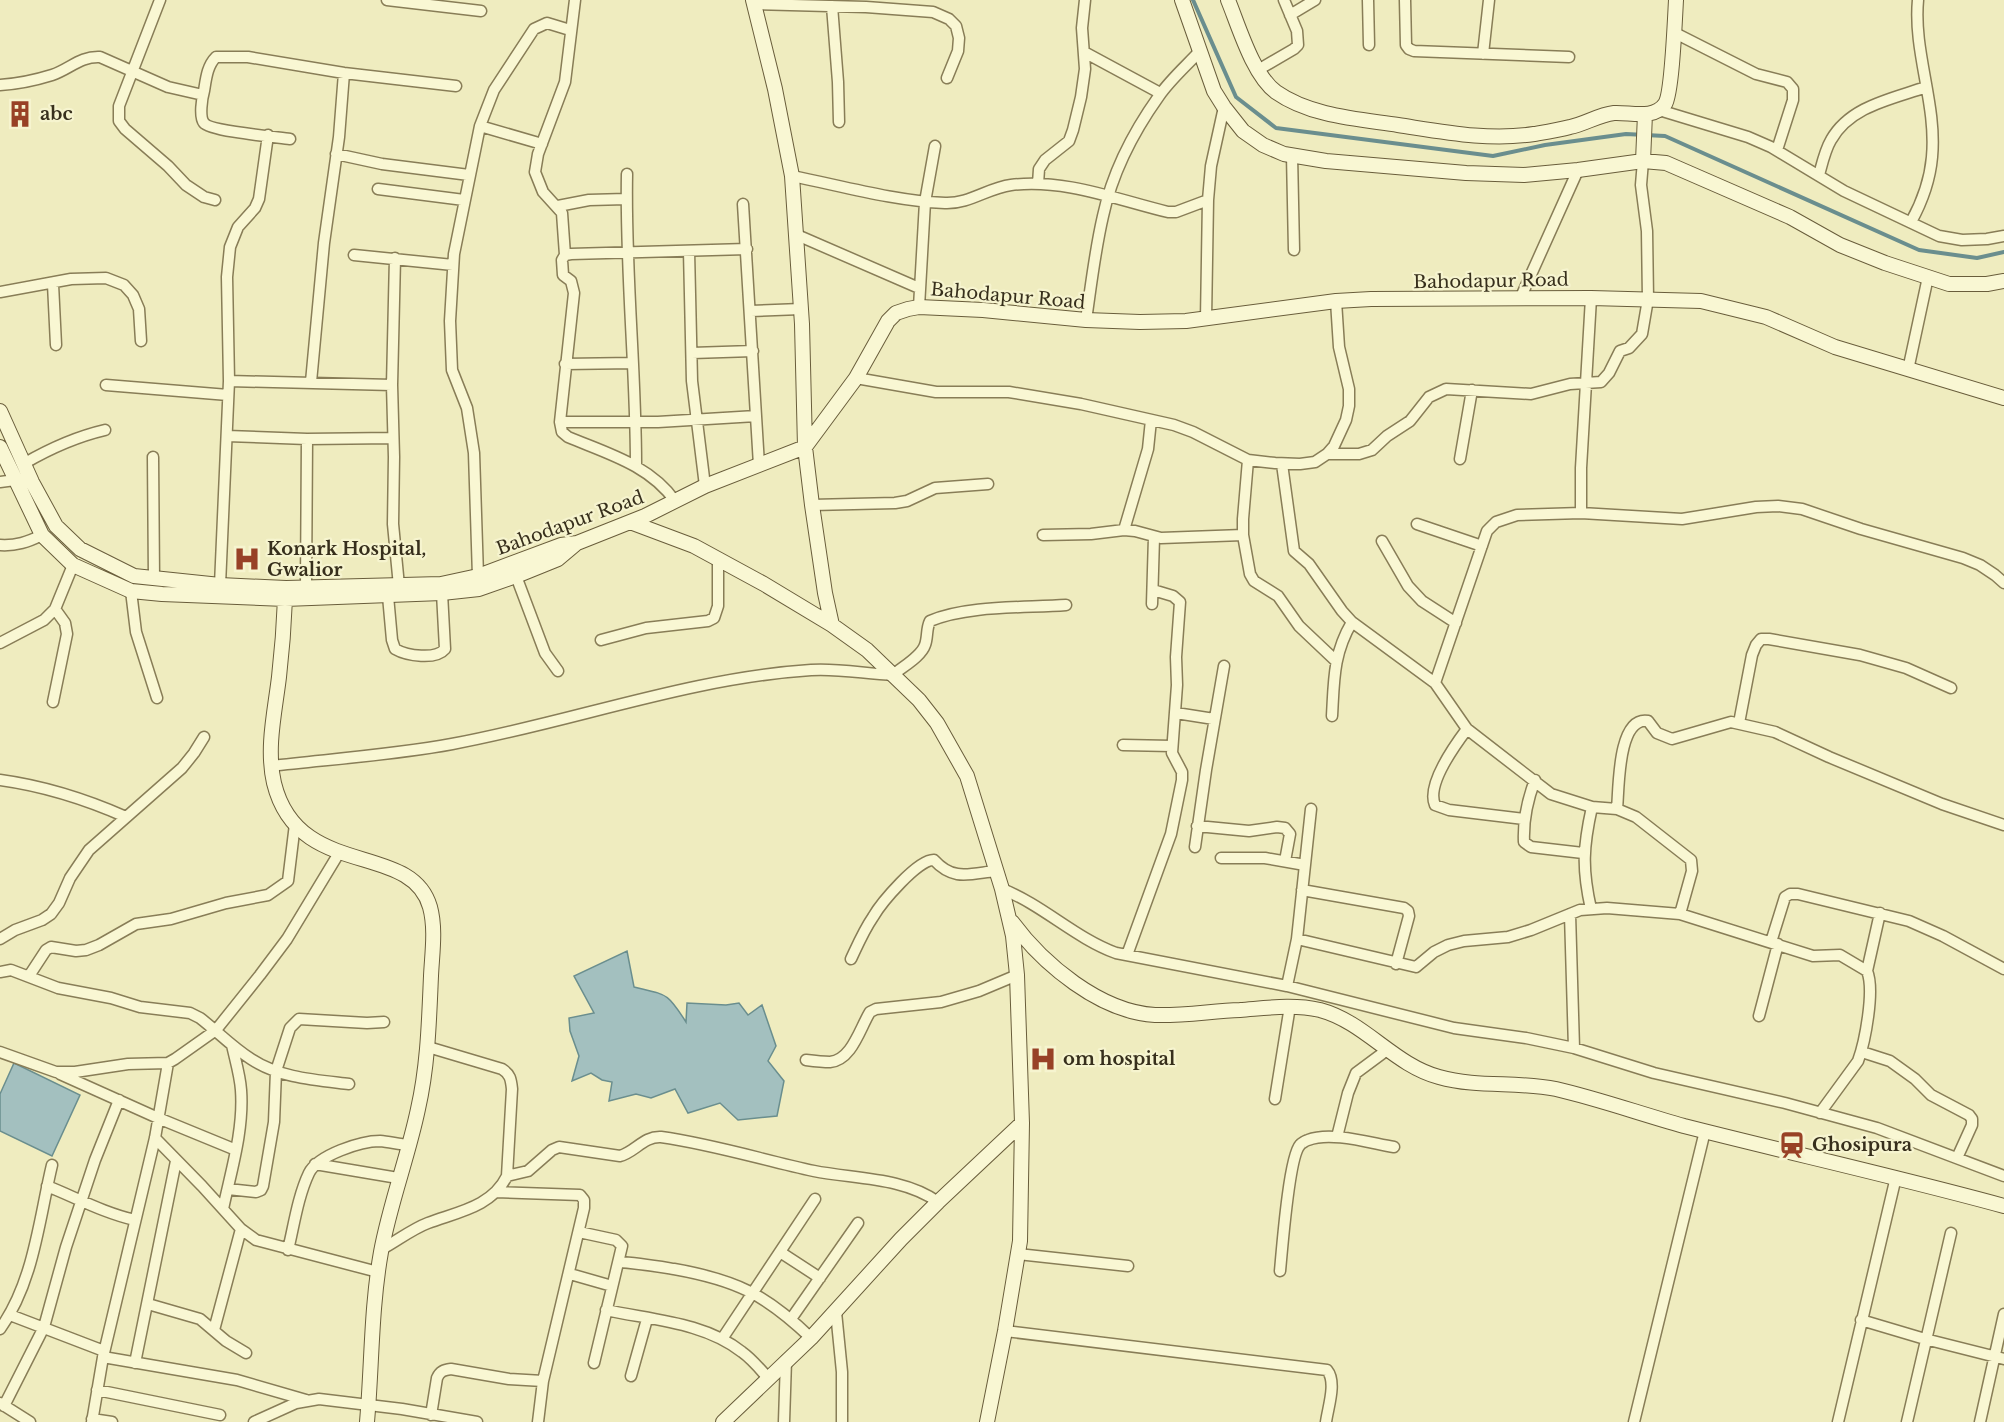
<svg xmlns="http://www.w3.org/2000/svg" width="2004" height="1422" font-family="'Libre Baskerville',serif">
	<rect width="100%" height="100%" fill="#efecbf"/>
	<!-- water -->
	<path fill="#a3c0bf" stroke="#6a8e8e" stroke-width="1.5" d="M627,951L634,987C667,995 667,992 686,1022L687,1003L726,1005L739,1003L748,1015L762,1005L776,1046L768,1061L784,1081L777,1116L738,1120L720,1103L688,1113L675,1089L651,1098L636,1094L609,1101L612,1082L602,1080L591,1073L572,1081L579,1056L570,1031L569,1018L594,1013L574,976Z
		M14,1063L80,1095L52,1156L0,1131V1094Z"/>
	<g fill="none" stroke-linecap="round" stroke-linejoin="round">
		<!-- stream -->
		<path stroke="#6a8e8e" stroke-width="4" d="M1193,0L1236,97L1276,128L1493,156L1545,145L1626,134L1665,136L1919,250L1977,258L2004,252"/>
		<defs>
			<path id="street" d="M160,0L119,106V121L125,129L168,166L186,185L204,197L215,200
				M387,0L481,11
				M1368,0L1369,45
				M1405,0L1406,45L1409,49L1414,51L1569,57
				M755,4L866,7L933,12L949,19L956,26L959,38L958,51L947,78
				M832,6L838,82L839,122
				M1290,15L1315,0
				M1675,33L1756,74L1787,82L1793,89V100L1777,150
				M1084,52L1160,93
				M1483,54L1489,0
				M1258,70L1294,49L1298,45L1297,31L1284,0
				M0,85C16,84 36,80 52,75C70,69 80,56 100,57L168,87L203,95
				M1659,110L1748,137L1771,147L1844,191L1939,236L1962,240L1987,239L2004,236
				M480,126L542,144
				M290,139C276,137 210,131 204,123C199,117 202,98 204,91C206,79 207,66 216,57H248L344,73L456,86
				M336,154L382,164L469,175
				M1292,155L1294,250
				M627,174C625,271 636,368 636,465
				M1819,175C1822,164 1825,150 1831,140C1850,106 1892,99 1926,87
				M792,176C842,186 895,201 945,203C969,204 988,188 1011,185C1063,178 1118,200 1168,212H1176L1208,200
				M1038,184L1039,169L1045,160L1069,141L1073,130L1081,97L1085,69L1082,28L1085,0
				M378,189L464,200
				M743,204L759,465
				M558,206L589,200L626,199
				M1911,222C1922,202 1930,180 1932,157C1937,104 1913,52 1918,0
				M797,235L919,288
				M689,251L692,381L705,486
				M354,255L453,265
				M565,255L562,213L543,192L535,172L538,154L565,82L575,0
				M395,258L392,385L394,457L393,524L399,586
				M53,284L56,345
				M0,292L71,279L106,278L124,285L133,295L139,309L141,341
				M1520,299L1578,170
				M919,307L925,202L935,146
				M751,311L801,309
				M1206,319L1208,200L1211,166L1224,107
				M1086,320C1091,286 1095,250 1103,216C1112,174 1134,131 1159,96C1170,80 1186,66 1199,52
				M692,353L753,351
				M565,364L633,363
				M1908,370L1928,277
				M856,378L936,392H1009L1081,404L1174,425L1193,432L1248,460L1275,463L1300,464L1315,462L1327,454L1334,446L1346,420L1349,406V389L1339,347L1336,301
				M229,381L392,385
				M311,382L324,243L339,137L344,73
				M106,385L228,395
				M560,422H658L756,416
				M227,436L307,439L393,438
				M1327,454H1359L1372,450L1387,436L1410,421L1429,397L1446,389L1531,394L1570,384L1601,382L1609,373L1620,351L1629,348L1642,334L1648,299L1647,231L1641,185L1643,161
				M153,457L154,579
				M1460,459L1472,390
				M1248,460L1243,519V535L1250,574L1254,581L1278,596L1299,626L1336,661
				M25,463C51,448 75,437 105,430
				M1282,464L1294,551L1309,564L1342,611L1352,622L1435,683L1467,729L1551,794L1592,807L1617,809L1636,817L1691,860L1692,871L1680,914
				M0,482L15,480
				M675,501C650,465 606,453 568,437L562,432L560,422L574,293L571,281L563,275L562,260L565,255L571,254L747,249
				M812,505L895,503L907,501L935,488L988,484
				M1581,513V468L1591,298
				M1417,524L1482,546
				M1124,530L1148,449L1151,420
				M1043,535L1091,534L1124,530L1135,531L1161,538L1243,535
				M1382,541L1408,586L1422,601L1456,623
				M0,545C16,546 28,542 42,535
				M478,576L474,453L467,408L452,370L450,321L454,254L480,126L494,90L534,29L547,23L570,30
				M516,576L545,653L558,671
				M220,585L229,381L227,277L230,247L238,227L255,208L259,199L268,135
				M306,588L307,439
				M131,591L136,632L157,698
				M388,596L392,640L395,649C407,656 436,660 445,649L442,593
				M1152,604L1154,537
				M601,640L646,628L708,621L714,618L718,606V559
				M0,643L44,620L55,609L73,565
				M1435,683L1487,531L1496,522L1517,515L1581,513L1682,519L1756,507L1778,506L1802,509L1861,529L1963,558L1980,565L1995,575L2004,583
				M53,702L67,634L65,623L55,609
				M1176,713L1214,719
				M1332,716C1334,681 1333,654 1352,622
				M1739,723L1752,655L1756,645L1761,639H1769L1860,655L1906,668L1951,688
				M1467,729C1455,745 1426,785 1435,805L1449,810L1524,819
				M1123,745L1172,746
				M271,766C332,759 392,755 452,744C572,722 689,678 811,670C838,668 866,674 893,675C902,667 921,657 925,645C928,637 926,629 930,621C967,605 1025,608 1066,605
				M0,780C44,786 85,799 126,817
				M1535,780C1527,801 1523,820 1524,842L1531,847L1583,853
				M1617,809C1619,791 1617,716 1648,721L1657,733L1672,739L1731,722L1775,732L1829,757L1942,804L2004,825
				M1197,826L1249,831L1277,827L1285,828L1290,834L1285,861
				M1195,847L1206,770L1224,666
				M1221,858H1265L1305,865
				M1002,889C1043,905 1075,938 1116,953L1287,986L1454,1028L1526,1038L1574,1048L1654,1073L1785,1103L1877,1128L2004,1176
				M1302,890L1404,908L1408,911L1409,916L1396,964
				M1591,909C1582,869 1583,847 1592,807
				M1570,914L1574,1048
				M0,939L15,930L42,920L51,914L59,903L70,878L89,850L182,768L194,753L204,737
				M1297,939L1416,967L1434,952L1448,945L1464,941L1508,937L1531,930L1580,910L1607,908L1680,914L1813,956L1840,955L1867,971C1875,990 1865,1042 1858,1061L1820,1113
				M1771,942L1785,897L1790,894H1798L1909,921L1943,936L2004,969
				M1127,955L1171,834L1182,780V772L1172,753L1177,685L1176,657L1180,602L1173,596L1153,590
				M851,959C858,944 864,930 873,917C881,903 918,859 934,860C953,881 969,874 995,871
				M1867,971L1880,913
				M0,972L11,970L58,988L111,998L140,1007L190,1013L200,1018C217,1031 232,1047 251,1059C280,1078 315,1080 349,1084
				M29,976L46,950L51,947L76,951L86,950L99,945L136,924L171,919L226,903L268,895L288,881L295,824
				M1287,986L1297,939L1311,809
				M1759,1016L1778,944
				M0,1052L56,1072H75L128,1064L168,1063L175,1059L216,1030L260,975L287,939L339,853
				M1862,1052L1890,1061L1915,1079L1931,1095L1969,1115L1972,1119V1125L1957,1158
				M806,1060C814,1061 822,1062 830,1062C852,1060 860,1028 870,1012L876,1009L941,1002L979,991L1017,975
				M60,1074L158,1118L236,1150
				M1275,1099L1290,1006
				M1337,1137L1348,1093L1356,1073L1387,1050
				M155,1138L202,1186L241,1229L256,1240L378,1272
				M315,1164L398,1178
				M507,1176L528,1171L552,1150L559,1147L620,1156C635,1152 644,1136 661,1137C712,1144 763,1160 814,1171C854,1179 903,1177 938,1202
				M47,1186C77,1198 104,1213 135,1220
				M228,1189L256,1192L261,1190L263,1186L274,1122L276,1071L290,1028L299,1019L367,1023L384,1022
				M496,1192L580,1195L584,1200V1208L543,1381L538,1422
				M223,1209C231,1171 244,1130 241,1090C240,1075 235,1059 232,1045
				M579,1232L616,1240L622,1246L594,1363
				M382,1249C397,1241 412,1229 428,1223C457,1212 492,1207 507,1176L512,1089C511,1079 510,1074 502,1069L428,1047
				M288,1250C294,1225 298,1196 309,1173C318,1155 361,1141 380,1141C389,1142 399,1144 408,1145
				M780,1252L820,1278
				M1018,1254L1128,1266
				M619,1262C637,1263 655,1266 674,1269C736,1280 765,1294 811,1338
				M1280,1271C1282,1250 1289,1157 1300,1145C1300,1144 1307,1140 1308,1140C1331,1131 1370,1143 1394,1147
				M570,1274L612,1286
				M148,1304L200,1319L226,1341L246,1353
				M606,1310C651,1320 704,1322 742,1352C752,1359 760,1369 768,1378
				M836,1312L842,1372V1422
				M10,1315L104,1351
				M791,1319L858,1223
				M1861,1320L1925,1339L2004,1359
				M0,1329C34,1282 39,1219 52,1165
				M214,1330L241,1229
				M1005,1331L1327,1370C1337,1382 1328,1407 1326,1422
				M722,1339L815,1199
				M103,1357L237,1380L306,1400
				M135,1363L176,1161
				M631,1376L647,1319
				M97,1390L220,1415
				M0,1403L30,1422
				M4,1406L44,1327L66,1247L95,1160L119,1100
				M431,1415L437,1378C440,1371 444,1370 451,1369L509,1379L543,1381
				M92,1419L112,1422
				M92,1422L103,1357L155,1138L168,1063
				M254,1422L296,1403L319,1399L402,1409L477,1422
				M784,1422L786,1360
				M1634,1422L1705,1131
				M1838,1422L1896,1177
				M1907,1422L1951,1233
				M1980,1422L2004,1314"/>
			<path id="secondary" d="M753,0L775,89L792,176L802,324L805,447L812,505L825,593L832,625
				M1182,0L1214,91L1224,107L1243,131L1263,145L1284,154L1326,161L1466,173L1524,175L1578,170L1643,161L1666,163L1790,217L1840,245L1885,263L1949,284H1987L2004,281
				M1228,0C1239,27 1253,75 1276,92C1310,116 1358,119 1398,125C1444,132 1489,141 1534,134C1546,132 1559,130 1570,127C1585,124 1598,115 1614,113C1630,112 1654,120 1665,104C1672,94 1675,17 1676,0
				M1643,161L1645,114
				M0,411L32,482L56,526L80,549L134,576L220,585L286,588L441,584L478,576L561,545L577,543L645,516L705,486L805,447L856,378L888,321L896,313L908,309L919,307L983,310L1086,320L1140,322L1186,321L1336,301L1371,299L1591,298L1701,301L1766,317L1835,347L2004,398
				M0,447L42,535L73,565L131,591L162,594L285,599L442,593L479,589L516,576L558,559L577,543
				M630,522L694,546L764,584L832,625L867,650L919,700L937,723L967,776L1002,889L1013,936L1017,975L1022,1123L1020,1241L1005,1331L987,1422
				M285,599C284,625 282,651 279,677C275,711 266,748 274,783C298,881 411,840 430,907C436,929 432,954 431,976C429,1021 428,1065 418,1109C408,1157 390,1203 381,1252C371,1308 372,1365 367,1422
				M1012,922C1043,964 1100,1012 1155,1015C1183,1016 1212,1011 1240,1010C1267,1008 1293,1004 1320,1010C1365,1022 1394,1065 1439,1077C1478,1088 1517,1081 1556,1089C1599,1099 1641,1114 1684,1126C1790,1153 1898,1177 2004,1206
				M723,1422L811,1338L901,1239L938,1202L1022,1123"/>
		</defs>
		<!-- street casing -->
		<use href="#street" stroke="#887d57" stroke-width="13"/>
		<!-- secondary casing -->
		<use href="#secondary" stroke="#695d3b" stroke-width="16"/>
		<!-- street -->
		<use href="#street" stroke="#f9f7d3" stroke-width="10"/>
		<!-- secondary -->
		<use href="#secondary" stroke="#f9f7d3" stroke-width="14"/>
	</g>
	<!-- icons -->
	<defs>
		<symbol id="building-bare" viewBox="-9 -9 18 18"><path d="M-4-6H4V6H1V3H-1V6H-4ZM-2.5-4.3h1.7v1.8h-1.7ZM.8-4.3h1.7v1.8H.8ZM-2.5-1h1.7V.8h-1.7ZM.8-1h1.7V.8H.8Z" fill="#984126" stroke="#f6f4cf" stroke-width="2.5" paint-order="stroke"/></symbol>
		<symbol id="hospital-bare" viewBox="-9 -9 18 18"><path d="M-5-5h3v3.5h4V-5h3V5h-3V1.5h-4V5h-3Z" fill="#984126" stroke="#f6f4cf" stroke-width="2.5" paint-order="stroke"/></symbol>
		<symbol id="station-bare" viewBox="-9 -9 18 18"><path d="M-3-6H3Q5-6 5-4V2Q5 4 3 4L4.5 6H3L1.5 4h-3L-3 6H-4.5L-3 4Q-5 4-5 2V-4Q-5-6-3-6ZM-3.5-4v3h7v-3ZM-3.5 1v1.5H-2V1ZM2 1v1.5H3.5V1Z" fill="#984126" stroke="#f6f4cf" stroke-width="2.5" paint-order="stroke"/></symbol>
	</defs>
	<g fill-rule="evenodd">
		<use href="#building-bare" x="1" y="95" width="38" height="38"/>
		<use href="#hospital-bare" x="228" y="540" width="38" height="38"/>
		<use href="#hospital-bare" x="1024" y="1040" width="38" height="38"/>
		<use href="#station-bare" x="1773" y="1126" width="38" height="38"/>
	</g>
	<g text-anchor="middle" stroke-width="4.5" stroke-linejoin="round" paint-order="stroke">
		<!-- poi labels -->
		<g font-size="18" font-weight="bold" fill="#372f1c" stroke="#f6f4cf" text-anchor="start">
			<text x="40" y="120">abc</text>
			<text x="267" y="555">Konark Hospital,<tspan x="267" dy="21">Gwalior</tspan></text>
			<text x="1063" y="1065">om hospital</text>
			<text x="1812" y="1151">Ghosipura</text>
		</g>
		<!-- street labels -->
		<g font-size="18" fill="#372f1c" stroke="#f6f4cf">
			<text transform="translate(1491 281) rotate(-1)" y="6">Bahodapur Road</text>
			<text transform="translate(1008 296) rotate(5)" y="6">Bahodapur Road</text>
			<text transform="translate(570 523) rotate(-20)" y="6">Bahodapur Road</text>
		</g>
	</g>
</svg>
